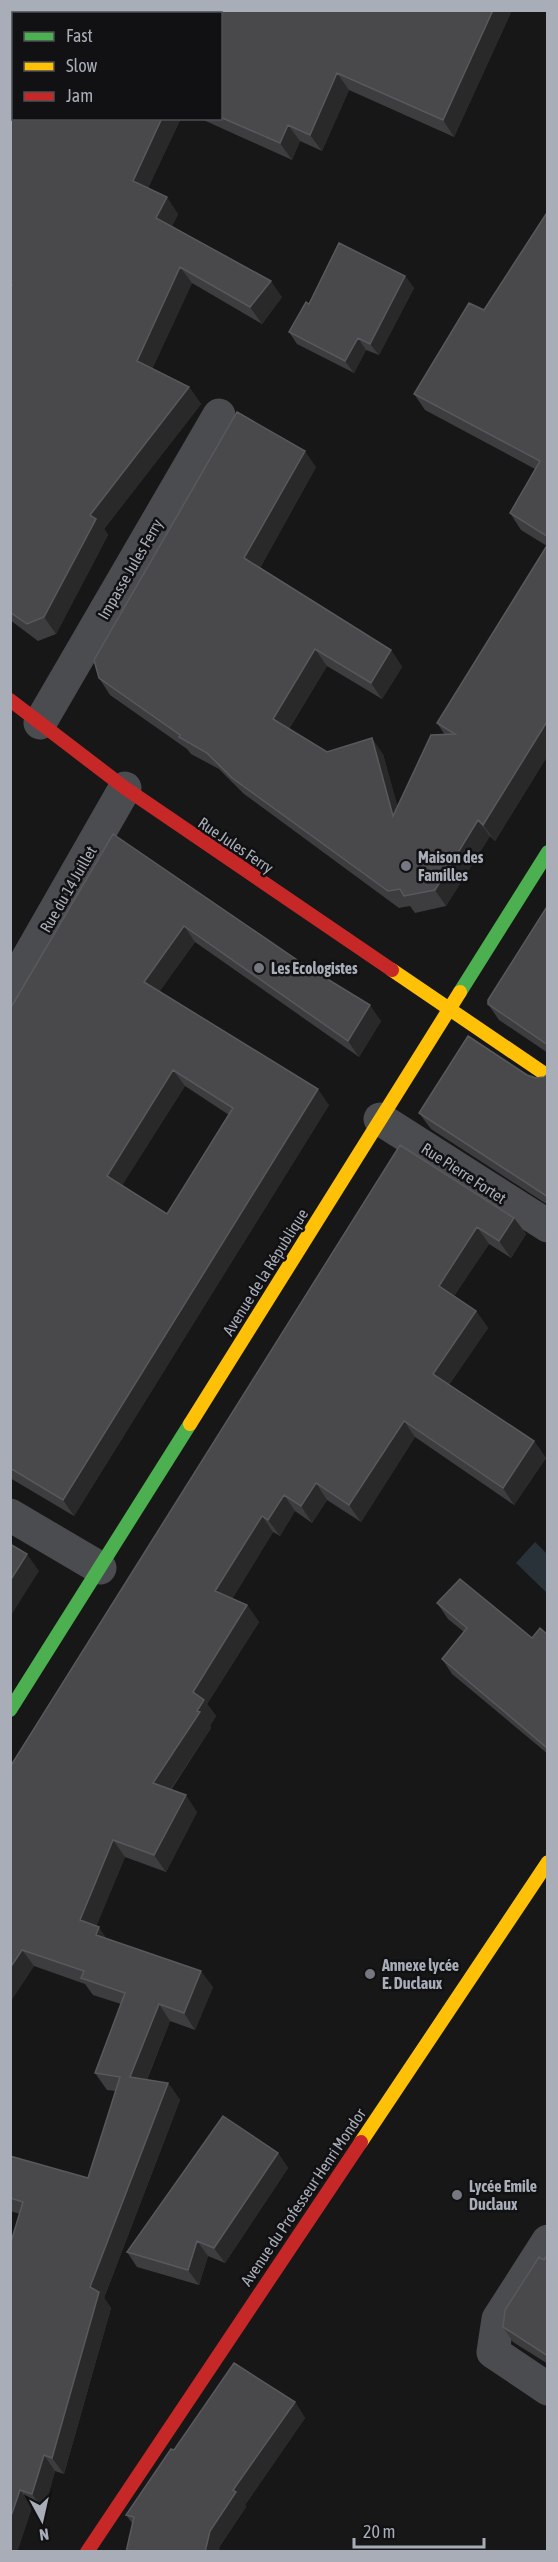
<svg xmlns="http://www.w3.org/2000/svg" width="558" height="2562" font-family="'Asap Condensed',sans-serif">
	<rect width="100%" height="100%" fill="#171717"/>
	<!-- water -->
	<path fill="#2a3239" d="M535,1542L547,1554V1593L516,1563Z"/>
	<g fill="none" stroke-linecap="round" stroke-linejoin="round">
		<!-- street -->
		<path stroke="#4b4c50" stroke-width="33" d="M40,723L219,415
			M10,989L125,788
			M380,1119L548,1226
			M10,1515L100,1568
			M548,2241L498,2319L493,2352L548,2389"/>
		<!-- fast -->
		<path stroke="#4caf50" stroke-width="14" d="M460,992L548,852
			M10,1710L190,1424"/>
		<!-- slow -->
		<path stroke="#ffc107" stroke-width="14" d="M392,970L548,1076
			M190,1424L460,992
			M361,2142L548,1862"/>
		<!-- jam -->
		<path stroke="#c62828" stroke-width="14" d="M10,700L125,788L392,970
			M87,2552L361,2142"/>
	</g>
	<!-- wall -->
	<path fill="#3d3d3f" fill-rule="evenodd" d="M10,10H512L454,137L349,90L322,151L300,141L292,160L199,118H220V14L14,118H181L148,188L178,214L172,226L282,297L262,324L192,283L152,369L189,387L201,404L104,529L108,535L56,634L38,641L10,620Z
		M548,211V755L495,841L490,836L446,906L415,913L410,906L399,908L244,794L219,769L191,754L187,749L110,695L99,678L316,467L260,568L391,650L402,667L382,699L327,666L289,729L327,752L383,754L397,806L445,735L437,723L547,546L521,530L510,513L535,469L425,410L414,394L484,310Z
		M405,276L414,288L379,355L366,350L354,373L297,344L289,332L309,304Z
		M113,834L381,1021L359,1057L195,942L159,992L329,1105L74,1516L10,1478V1009ZM185,1086L229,1115L167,1214L122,1185Z
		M548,905V1053L499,1020L488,1004Z
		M548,1074V1205L431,1129L419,1113L527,1075L536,1078L544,1077Z
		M400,1145L514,1218L526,1234L511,1258L489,1244L454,1296L476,1311L488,1328L449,1385L534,1441L546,1458L514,1505L415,1437L361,1522L327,1500L312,1523L295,1511L280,1536L273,1532L232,1599L247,1605L259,1622L207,1704L216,1716L210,1726L211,1728L171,1790L197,1812L166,1872L125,1857L96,1926L107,1939L213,1987L195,2030L170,2021L147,2080L168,2083L180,2100L104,2298L111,2308L64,2474L55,2471L44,2510L32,2507L17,2552L20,2214L10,2211V2156L88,2178L116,2091L107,2090L95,2073L121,2004L93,1995L85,1984L34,1966L10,2002V1767Z
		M437,1603L532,1638L548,1635V1754L452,1674L442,1659L464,1632L448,1619Z
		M278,2153L288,2168L225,2263L208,2256L199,2285L137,2267L127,2252Z
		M548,2254V2364L513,2342L503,2327Z
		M295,2402L305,2418L245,2505L246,2507L220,2546L132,2523L126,2515L174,2450Z"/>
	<!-- shaded-wall -->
	<path fill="#29292a" d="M493,10H512L454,137L443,120Z
		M337,73L349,90L322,151L310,135Z
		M162,118H181L144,197L133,181Z
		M288,125L300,141L292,160L280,143Z
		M167,197L178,214L168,234L156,218Z
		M180,267L192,283L148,378L137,361Z
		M405,276L414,288L379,355L370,344Z
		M271,281L282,297L262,324L250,307Z
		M358,338L366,350L354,373L345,361Z
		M189,387L201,404L104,529L108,535L56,634L44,617L90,515Z
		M305,451L316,467L256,575L244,558Z
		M315,649L327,666L285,735L273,719Z
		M391,650L402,667L382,699L371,683Z
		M548,720V755L495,841L483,825Z
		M372,738L383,754L405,832L393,816Z
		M478,820L490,836L446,906L435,890Z
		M184,926L195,942L155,998L144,982Z
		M370,1005L381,1021L359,1057L348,1041Z
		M173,1070L185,1086L118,1192L107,1176Z
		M318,1089L329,1105L74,1516L63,1500Z
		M514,1218L526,1234L511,1258L499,1241Z
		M477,1227L489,1244L450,1302L439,1286Z
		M476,1311L488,1328L445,1391L433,1374Z
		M404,1421L415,1437L361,1522L349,1505Z
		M534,1441L546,1458L514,1505L503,1488Z
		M316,1483L327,1500L312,1523L301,1506Z
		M284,1495L295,1511L280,1536L268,1520Z
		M262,1516L273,1532L227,1608L215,1591Z
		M27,1554L39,1571L10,1617V1581Z
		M247,1605L259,1622L207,1704L216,1716L210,1726L211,1728L164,1799L153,1783L193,1692Z
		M186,1795L197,1812L166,1872L154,1855Z
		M113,1840L125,1857L92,1937L80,1920Z
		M99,1927L110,1944L96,1935Z
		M22,1950L34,1966L10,2002V1968Z
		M201,1971L213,1987L195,2030L184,2013Z
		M159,2004L170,2021L141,2094L130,2077Z
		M168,2083L180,2100L104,2298L111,2308L64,2474L52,2458L90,2287Z
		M278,2153L288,2168L225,2263L214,2248Z
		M197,2241L208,2256L199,2285L188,2270Z
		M295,2402L305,2418L245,2505L246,2507L220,2546L219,2552H205L210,2531L233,2490Z
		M44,2455L55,2471L44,2510L32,2494Z
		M20,2490L32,2507L17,2552H10V2519Z"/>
	<!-- building -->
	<path fill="#49494c" stroke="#58595d" stroke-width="1.5" fill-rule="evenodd" d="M10,10H493L443,120L337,73L310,135L288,125L280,143L220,117V14H14V118H162L133,181L167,197L156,218L271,281L250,307L180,267L137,361L189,387L90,515L96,519L44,617L27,624L10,612V288L12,285L10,284V122L11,120H10Z
		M548,211V537L510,513L540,461L414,394L469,303L484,310Z
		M339,243L405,276L370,344L358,338L345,361L289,332L306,302L309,304Z
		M237,412L305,451L244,558L391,650L371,683L315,649L273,719L327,752L372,738L393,816L431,735L455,734L437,723L548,544V720L483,825L478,820L435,890L404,896L400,889L388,891L232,778L207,753L179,737L180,735L99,678L94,660Z
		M113,834L306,966L370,1005L348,1041L184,926L144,982L318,1089L63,1500L10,1468V1009ZM173,1070L233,1108L167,1214L107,1176Z
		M548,905V1045L488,1004V1000Z
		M468,1036L527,1075L536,1078L544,1077L548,1074V1197L419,1113Z
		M400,1145L514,1218L499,1241L477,1227L439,1286L476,1311L433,1374L534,1441L503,1488L404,1421L349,1505L316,1483L301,1506L284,1495L268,1520L262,1516L215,1591L247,1605L193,1692L204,1700L197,1711L200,1712L153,1783L186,1795L154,1855L113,1840L80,1920L99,1927L96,1935L201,1971L184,2013L159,2004L130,2077L168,2083L90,2287L99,2292L52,2458L44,2455L32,2494L20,2490L10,2519V2245L23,2202L10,2198V2156L88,2178L120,2077L95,2073L125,1993L81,1978L84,1971L22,1950L10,1968V1767Z
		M10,1544L27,1554L10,1581Z
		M460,1579L532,1638L540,1628L548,1635V1746L546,1747L442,1659L467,1628L437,1603Z
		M223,2116L278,2153L214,2248L197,2241L188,2270L127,2252Z
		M548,2254V2356L503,2327L505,2310L539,2257L544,2260Z
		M234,2363L295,2402L233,2490L236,2492L210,2531L205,2552H126L134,2517L126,2515L171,2449L174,2450Z"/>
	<!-- markers -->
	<g fill="#757880" stroke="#111113" stroke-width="2">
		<circle cx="406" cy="866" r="6"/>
		<circle cx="259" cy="968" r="6"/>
		<circle cx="370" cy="1974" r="6"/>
		<circle cx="457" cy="2195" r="6"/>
	</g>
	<g text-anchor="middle" stroke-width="5" stroke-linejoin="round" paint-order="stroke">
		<!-- street labels -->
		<g font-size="16" fill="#a8adb8" stroke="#111113">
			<text transform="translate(130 569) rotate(-60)" y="6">Impasse Jules Ferry</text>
			<text transform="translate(236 845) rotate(34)" y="6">Rue Jules Ferry</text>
			<text transform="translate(68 889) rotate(-60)" y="6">Rue du 14 Juillet</text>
			<text transform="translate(464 1173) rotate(33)" y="6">Rue Pierre Fortet</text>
			<text transform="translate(265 1272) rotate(-58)" y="6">Avenue de la République</text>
			<text transform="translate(303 2197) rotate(-56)" y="6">Avenue du Professeur Henri Mondor</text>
		</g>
		<!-- poi labels -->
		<g font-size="16" font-weight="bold" fill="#a8adb8" stroke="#111113" text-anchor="start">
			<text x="418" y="863">Maison des<tspan x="418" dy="18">Familles</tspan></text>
			<text x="271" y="974">Les Ecologistes</text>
			<text x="382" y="1971">Annexe lycée<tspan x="382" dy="18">E. Duclaux</tspan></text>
			<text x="469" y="2192">Lycée Emile<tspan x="469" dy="18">Duclaux</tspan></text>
		</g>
	</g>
	<!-- border -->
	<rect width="558" height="2562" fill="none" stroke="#a8adb8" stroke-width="24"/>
	<!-- legend -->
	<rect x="12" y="12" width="210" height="108" fill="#111113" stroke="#4d4f55" stroke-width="1.5"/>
	<rect x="24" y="32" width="30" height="9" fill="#4caf50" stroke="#4d4f55" stroke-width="1.5"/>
	<text x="66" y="42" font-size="18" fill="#a8adb8">Fast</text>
	<rect x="24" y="62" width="30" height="9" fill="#ffc107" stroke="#4d4f55" stroke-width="1.5"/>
	<text x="66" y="72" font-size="18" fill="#a8adb8">Slow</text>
	<rect x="24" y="92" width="30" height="9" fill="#c62828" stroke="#4d4f55" stroke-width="1.5"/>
	<text x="66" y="102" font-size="18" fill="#a8adb8">Jam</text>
	<!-- north arrow -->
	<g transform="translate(42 2520) rotate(172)" stroke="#111113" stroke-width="4.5" paint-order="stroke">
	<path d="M0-4.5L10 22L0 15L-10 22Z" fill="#a8adb8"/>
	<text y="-9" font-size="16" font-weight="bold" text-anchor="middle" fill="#a8adb8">N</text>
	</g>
	<!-- scale -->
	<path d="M354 2538v9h130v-9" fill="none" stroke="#a8adb8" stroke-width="3"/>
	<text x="363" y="2538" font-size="18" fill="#a8adb8" stroke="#111113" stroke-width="4.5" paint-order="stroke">20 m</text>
</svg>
